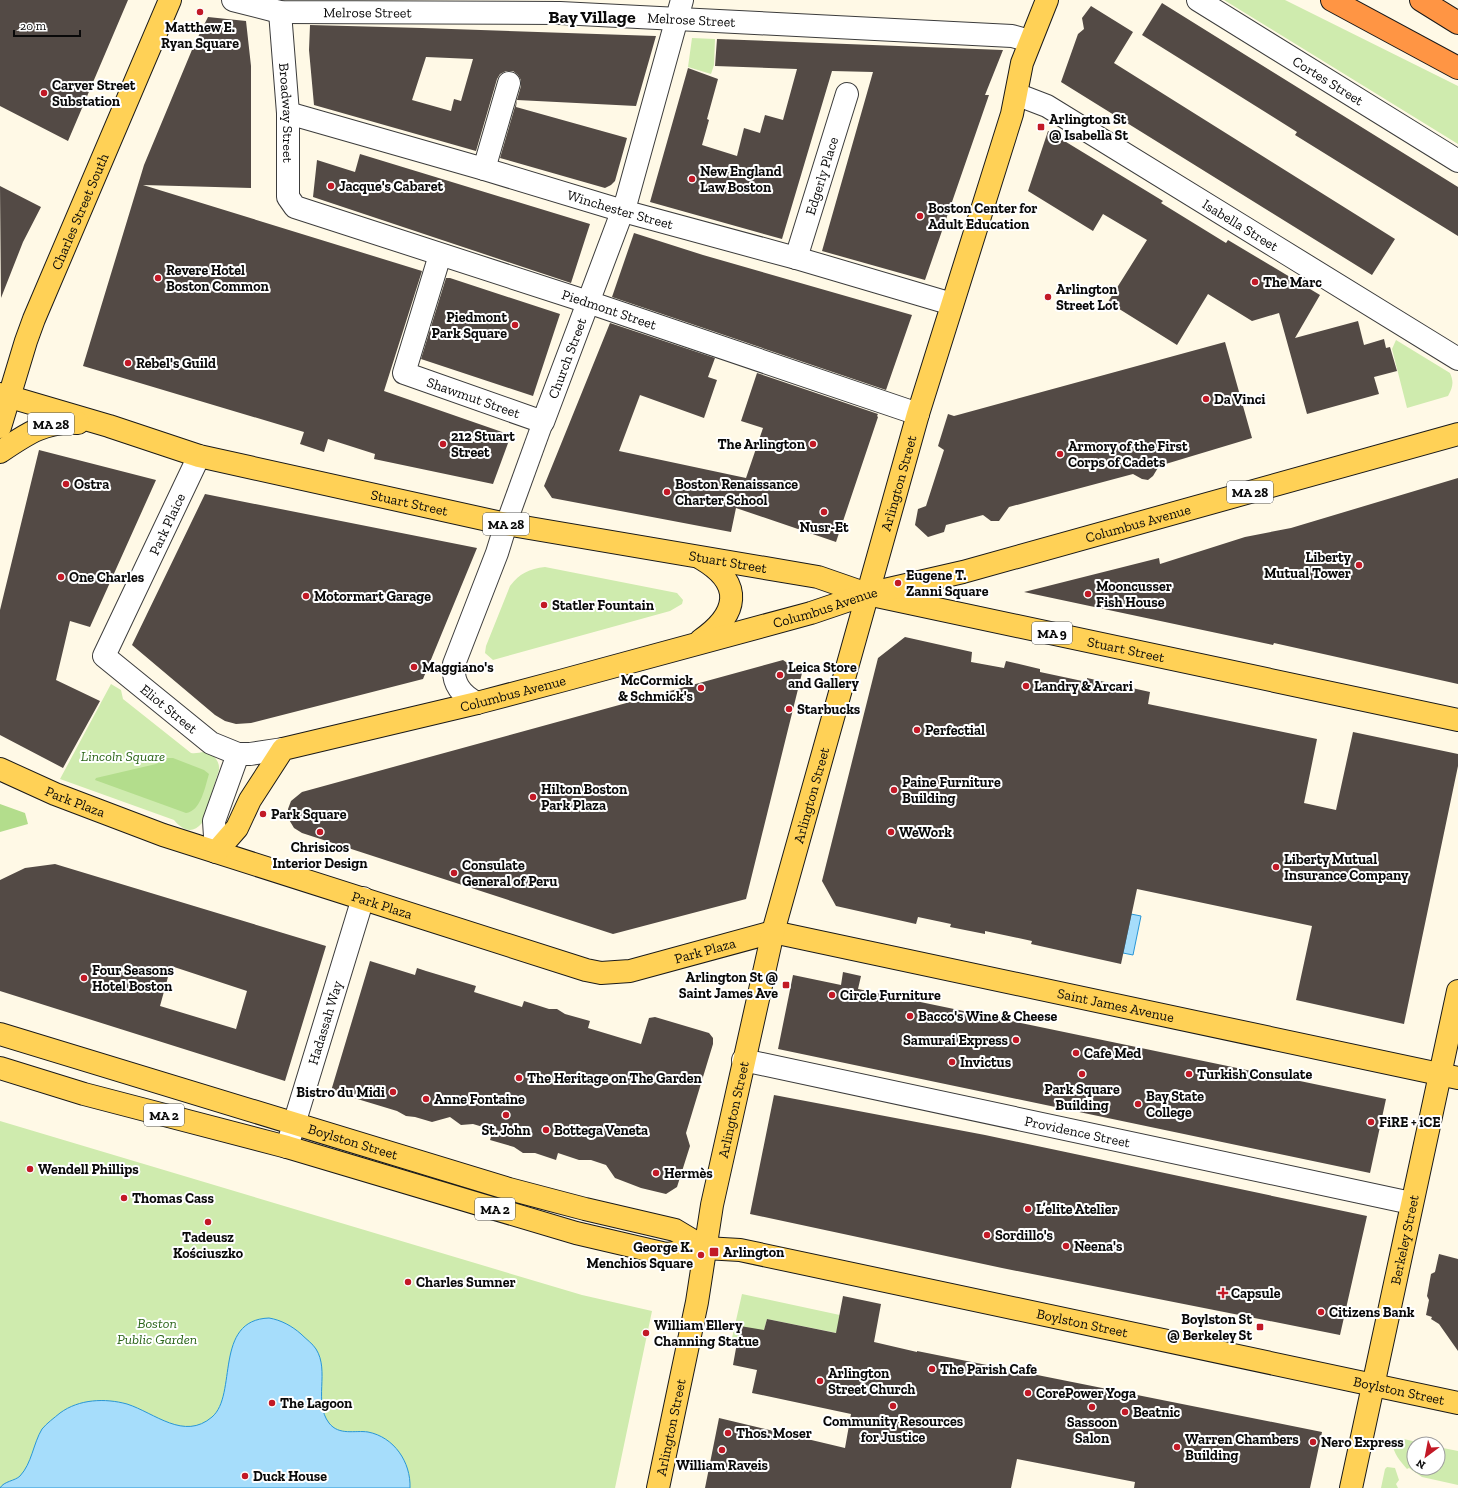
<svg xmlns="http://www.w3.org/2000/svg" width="1458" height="1488" font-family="'Zilla Slab',serif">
	<rect width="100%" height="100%" fill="#fff9e6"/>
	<!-- green -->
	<path fill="#cfebae" d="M1224,0H1285L1458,86V144Z
		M692,38L715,39L714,65L711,74L688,67Z
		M1396,340L1450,373C1454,382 1453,387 1448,396L1407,408L1392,349Z
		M545,567L677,593L683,600L682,604L670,611L493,660L485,653L486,646L510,586C520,573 529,569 545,567Z
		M111,684L121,690L123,699L191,753C196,754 200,752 204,752C214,753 220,762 219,770L202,823C193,834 183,831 174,820L60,779Z
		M0,1121L582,1295L652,1311L615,1488H0Z
		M742,1294L877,1323L842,1334L767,1319L764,1330L738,1339L732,1338Z
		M1399,1438L1426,1444H1414V1468H1438V1447L1458,1451V1485L1422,1477L1409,1468L1407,1469C1400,1461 1394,1454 1392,1443L1395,1439Z
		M1387,1467L1395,1468L1399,1480L1396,1484L1398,1488H1381L1385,1469Z"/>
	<!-- forest -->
	<path fill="#b3dd8c" d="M167,758H173L204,770L209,774C205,787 201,811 186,813L95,780L96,778L156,764Z
		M0,804L25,813L28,824L0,832Z"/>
	<!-- water -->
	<path fill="#a6ddfb" stroke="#2896d7" d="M1131,914L1141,916L1133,955L1123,953Z
		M269,1318C281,1320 292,1326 301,1334C306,1339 313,1344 316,1349C330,1371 313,1402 329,1423C339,1436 355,1430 368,1432C394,1437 411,1462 410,1488H0C4,1481 15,1481 20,1476C32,1463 33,1444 42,1429C47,1423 54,1418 60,1413C79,1399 105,1398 127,1404C155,1413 184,1441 212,1417C238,1395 213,1320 269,1318Z"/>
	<!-- building -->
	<path fill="#534a45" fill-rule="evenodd" d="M0,0H128L68,141L0,106Z
		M1162,3L1458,187V236L1295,135L1297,132L1142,35Z
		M1091,6L1133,32L1114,63L1395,239L1372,275L1061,82L1078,34L1084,29L1082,18Z
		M208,17L246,21L251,66V188L143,185L422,271L384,391L511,435L493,484L374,459L375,454L328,439L324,452L300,444L304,432L83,366L144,165L194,45Z
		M310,25L422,28L656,36L636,106L517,100L516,107L627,138L615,181L611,185L605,188L500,158L521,86V80L518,75L513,71H506L500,74L497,79L476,151L314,105L309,50ZM426,57L473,59L461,101L454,99L451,111L412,100Z
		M717,39L1003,50L985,95H989L925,280L822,251L873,72L832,71L782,239L650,202L688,68L718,79L707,119L709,120L702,145L737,156L744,128L760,133L765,115L783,120L797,69L715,66Z
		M1048,131L1163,201L1161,203L1226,243L1228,240L1320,295L1295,338L1358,321L1364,345L1384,339L1386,348L1390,347L1397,371L1374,377L1379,394L1307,414L1279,313L1252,321L1208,294L1177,345L1108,302L1147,240L1103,214L1093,231L1028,191Z
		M360,154L590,224L571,283L313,197L317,160L355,172Z
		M0,186L41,207L23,242L1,298Z
		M634,233L703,255L912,315L886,390L612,297Z
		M446,278H450L560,314L533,396L421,359Z
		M610,323L715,358L708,377L717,380L704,418L640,395L619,451L746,478L763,428L741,421L757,373L878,414L877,416L878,417L836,542L736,508L731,532L552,498L544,486Z
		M1225,342L1252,438L1159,466L1153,476L1148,480L1142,479L1133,474L1009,507L999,521H991L983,515L946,525L944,532L928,537L915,525L918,509L926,506L944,450L938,446L948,414L954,416Z
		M39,450L156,480L90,627L70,621L56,680L100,701L63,768L0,735V610Z
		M1458,478V684L1274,643L1273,645L1024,592L1159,558L1160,564L1245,537L1291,528Z
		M205,494L477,548L423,679L251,723L236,724L225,721L215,715L132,645Z
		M905,637L972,652L971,662L1004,668L1006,661L1040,669V672L1087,682V678L1150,692L1148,704L1317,739L1304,803L1336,810L1353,732L1458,754V766L1404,1024L1296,1000L1312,926L1137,889L1121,964L1031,944L1032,941L985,931V934L950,927L951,924L918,917L916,924L836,906L822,881L878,658Z
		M783,660L802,673L746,899L613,934L302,833L294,828L288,818V809L291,801L302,792Z
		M55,864L326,946L285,1081L0,991V880L25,868ZM171,966L247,991L236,1029L160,1006Z
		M370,961L415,975L417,968L426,971L476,986L474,992L522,1007L524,1001L549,1009H557L565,1014L590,1021L588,1028L641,1044L649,1018L655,1017L709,1033L713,1038V1044L686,1133L690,1146L677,1187L666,1194L641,1188L615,1178L606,1165L591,1160H579L558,1153L556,1160L535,1153H523L514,1147L490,1140L493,1130L473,1124L461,1125L450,1117L432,1122L415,1117L406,1116L397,1111L331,1091Z
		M843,972L861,976L858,989L1386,1099L1370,1173L778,1049L793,975L841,985Z
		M774,1095L985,1135L1367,1216L1340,1335L1002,1268L750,1214Z
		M1439,1254L1458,1259V1351L1439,1324L1431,1319L1432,1317L1426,1315L1429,1300L1427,1296L1431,1274L1435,1272Z
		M843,1296L881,1304L874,1342L917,1352V1351L1322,1432L1310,1488H1134L1135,1482L1017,1459L1011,1488H705L719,1418L845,1448L851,1414L752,1393L757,1370L733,1365L740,1326L764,1330L767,1319L836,1333Z"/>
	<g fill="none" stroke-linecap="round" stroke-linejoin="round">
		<defs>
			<path id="pedestrian" d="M506,524L543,422"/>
			<g id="minor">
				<path id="s1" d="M233,0L280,12L560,13L1012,36L1030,41"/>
				<path id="s2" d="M280,12L288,113V197L295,207L588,302L918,414"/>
				<path id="s3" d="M1021,96L1047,106L1458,359"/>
				<path id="s4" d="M288,113L484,169L623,211L796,258L952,304"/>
				<path d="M484,169L509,83"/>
				<path id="s5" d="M440,255L404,373L543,422L627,199L682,0"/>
				<path id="s6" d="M796,258L847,94"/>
				<path id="s7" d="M199,456L104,656L211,743L238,754H250L283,749"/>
				<path d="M477,703C461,695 452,683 454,664L497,553L506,524"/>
				<path d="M216,852L214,821L238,754"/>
				<path id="s8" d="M743,1060L1411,1203"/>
				<path id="s9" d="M287,1147L363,898"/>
			</g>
			<g id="tertiary">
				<path id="s10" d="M1198,0L1458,161"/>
			</g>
			<g id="primary">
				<path id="s11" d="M0,394L109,426L199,456L506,524L818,577L867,594L1458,720"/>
				<path id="s12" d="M0,427L26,341L34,319L170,0"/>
				<path d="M0,452C25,435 46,420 78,423"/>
				<path d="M701,640C738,614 744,584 702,559"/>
				<path id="s13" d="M0,769L55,794L163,835L586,970L601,973L630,971L773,932L1458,1078"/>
				<path id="s14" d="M216,852L237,828L250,800L283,749L477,703L564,680L811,613L867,594L963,572L1458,434"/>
				<path id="s15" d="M0,1034L509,1189L585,1209L675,1230L705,1248"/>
				<path id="s16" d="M0,1068L84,1094L287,1147L576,1233L666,1254L705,1248L740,1250L1458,1403"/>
				<path id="s17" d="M658,1488L697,1302L712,1205L773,932L918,414L1012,114L1022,63L1047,0"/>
				<path id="s18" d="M1351,1488L1458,991"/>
			</g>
			<path id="motorway" d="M1332,0L1458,68
				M1421,0L1458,23"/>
		</defs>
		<!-- pedestrian casing -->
		<use href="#pedestrian" stroke="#3c3c3c" stroke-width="22"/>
		<!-- minor casing -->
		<use href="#minor" stroke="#3c3c3c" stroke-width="24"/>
		<!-- tertiary casing -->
		<use href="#tertiary" stroke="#3c3c3c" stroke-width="24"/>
		<!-- primary casing -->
		<use href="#primary" stroke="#1a1a1a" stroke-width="24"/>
		<!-- motorway casing -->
		<use href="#motorway" stroke="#1a1a1a" stroke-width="24"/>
		<!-- pedestrian -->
		<use href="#pedestrian" stroke="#fff" stroke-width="20"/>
		<!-- minor -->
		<use href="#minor" stroke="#fff" stroke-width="22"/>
		<!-- tertiary -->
		<use href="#tertiary" stroke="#fff" stroke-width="22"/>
		<!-- primary -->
		<use href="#primary" stroke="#ffd156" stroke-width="22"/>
		<!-- motorway -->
		<use href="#motorway" stroke="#ff9544" stroke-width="22"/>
	</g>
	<!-- markers -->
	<g fill="#c21926" stroke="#fff" stroke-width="1.5">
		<circle cx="200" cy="12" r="4"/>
		<circle cx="44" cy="93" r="4"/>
		<rect x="1037" y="123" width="8" height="8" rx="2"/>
		<circle cx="692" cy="179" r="4"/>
		<circle cx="331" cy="186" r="4"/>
		<circle cx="920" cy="216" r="4"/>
		<circle cx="158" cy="278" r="4"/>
		<circle cx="1255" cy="282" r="4"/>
		<circle cx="1048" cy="297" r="4"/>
		<circle cx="515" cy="325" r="4"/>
		<circle cx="128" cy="363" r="4"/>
		<circle cx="1206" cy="399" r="4"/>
		<circle cx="443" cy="444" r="4"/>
		<circle cx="813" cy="444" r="4"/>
		<circle cx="1060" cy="454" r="4"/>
		<circle cx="66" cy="484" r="4"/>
		<circle cx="667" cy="492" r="4"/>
		<circle cx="824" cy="512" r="4"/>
		<circle cx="1359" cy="565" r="4"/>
		<circle cx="61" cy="577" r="4"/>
		<circle cx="898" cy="583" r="4"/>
		<circle cx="1088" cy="594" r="4"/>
		<circle cx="306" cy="596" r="4"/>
		<circle cx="544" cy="605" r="4"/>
		<circle cx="414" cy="667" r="4"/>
		<circle cx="780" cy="675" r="4"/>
		<circle cx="1026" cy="686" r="4"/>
		<circle cx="701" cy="688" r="4"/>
		<circle cx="789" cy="709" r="4"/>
		<circle cx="917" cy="730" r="4"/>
		<circle cx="894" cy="790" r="4"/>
		<circle cx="533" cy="797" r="4"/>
		<circle cx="263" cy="814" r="4"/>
		<circle cx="320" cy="832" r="4"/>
		<circle cx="891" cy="832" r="4"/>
		<circle cx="1276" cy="867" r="4"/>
		<circle cx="454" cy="873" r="4"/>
		<circle cx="84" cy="978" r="4"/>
		<rect x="782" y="981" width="8" height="8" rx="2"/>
		<circle cx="832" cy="995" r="4"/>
		<circle cx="910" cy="1016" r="4"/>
		<circle cx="1016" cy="1040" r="4"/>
		<circle cx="1076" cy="1053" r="4"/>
		<circle cx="952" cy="1062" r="4"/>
		<circle cx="1082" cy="1074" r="4"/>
		<circle cx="1189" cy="1074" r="4"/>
		<circle cx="519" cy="1078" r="4"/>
		<circle cx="393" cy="1092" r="4"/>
		<circle cx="426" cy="1099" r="4"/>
		<circle cx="1138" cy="1104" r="4"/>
		<circle cx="506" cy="1115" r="4"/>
		<circle cx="1371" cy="1122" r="4"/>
		<circle cx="546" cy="1130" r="4"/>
		<circle cx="30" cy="1169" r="4"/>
		<circle cx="656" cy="1173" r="4"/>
		<circle cx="124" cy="1198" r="4"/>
		<circle cx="1028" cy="1209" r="4"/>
		<circle cx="208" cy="1222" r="4"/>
		<circle cx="987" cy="1235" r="4"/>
		<circle cx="1066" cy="1246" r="4"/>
		<rect x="709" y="1247" width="10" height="10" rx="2"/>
		<circle cx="701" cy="1255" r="4"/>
		<circle cx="408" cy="1282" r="4"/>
		<path d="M1221 1287h4v4h4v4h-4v4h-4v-4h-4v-4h4z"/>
		<circle cx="1321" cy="1312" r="4"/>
		<rect x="1256" y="1323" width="8" height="8" rx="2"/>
		<circle cx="646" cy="1333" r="4"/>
		<circle cx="932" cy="1369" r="4"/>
		<circle cx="820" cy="1381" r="4"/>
		<circle cx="1028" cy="1393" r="4"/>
		<circle cx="272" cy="1403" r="4"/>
		<circle cx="893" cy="1406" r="4"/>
		<circle cx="1092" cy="1407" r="4"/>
		<circle cx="1125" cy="1412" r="4"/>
		<circle cx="728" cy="1433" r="4"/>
		<circle cx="1313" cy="1442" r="4"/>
		<circle cx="1177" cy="1447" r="4"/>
		<circle cx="722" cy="1450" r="4"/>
		<circle cx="245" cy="1476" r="4"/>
	</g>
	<g text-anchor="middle" stroke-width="4" stroke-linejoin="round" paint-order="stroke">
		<!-- shield labels -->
		<g fill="#fff" stroke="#535353" stroke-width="1">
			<rect x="28" y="413" width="46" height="22" rx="3"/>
			<rect x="1227" y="481" width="46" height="22" rx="3"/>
			<rect x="483" y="513" width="46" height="22" rx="3"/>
			<rect x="1032" y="622" width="40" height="22" rx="3"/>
			<rect x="144" y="1104" width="40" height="22" rx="3"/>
			<rect x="475" y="1198" width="40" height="22" rx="3"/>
		</g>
		<g font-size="13" font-weight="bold" fill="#090909">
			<text x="51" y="429">MA 28</text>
			<text x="1250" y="497">MA 28</text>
			<text x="506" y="529">MA 28</text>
			<text x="1052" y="638">MA 9</text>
			<text x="164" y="1120">MA 2</text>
			<text x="495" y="1214">MA 2</text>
		</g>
		<!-- street labels -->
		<g font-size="14" fill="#090909" stroke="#fff">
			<text dy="5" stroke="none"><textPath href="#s1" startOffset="136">Melrose Street</textPath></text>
			<text dy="5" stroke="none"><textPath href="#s1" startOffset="460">Melrose Street</textPath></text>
			<text dy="5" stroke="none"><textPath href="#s10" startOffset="153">Cortes Street</textPath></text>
			<text dy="5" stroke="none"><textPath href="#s2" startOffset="101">Broadway Street</textPath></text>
			<text dy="5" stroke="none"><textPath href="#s6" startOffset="86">Edgerly Place</textPath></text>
			<text dy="5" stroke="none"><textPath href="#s4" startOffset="346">Winchester Street</textPath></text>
			<text dy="5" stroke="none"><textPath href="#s12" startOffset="230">Charles Street South</textPath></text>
			<text dy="5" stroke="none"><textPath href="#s3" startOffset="255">Isabella Street</textPath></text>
			<text dy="5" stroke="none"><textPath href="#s2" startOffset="528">Piedmont Street</textPath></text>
			<text dy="5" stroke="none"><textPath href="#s5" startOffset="339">Church Street</textPath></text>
			<text dy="5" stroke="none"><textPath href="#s5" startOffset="197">Shawmut Street</textPath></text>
			<text dy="5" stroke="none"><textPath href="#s17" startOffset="1034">Arlington Street</textPath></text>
			<text dy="5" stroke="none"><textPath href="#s11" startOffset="424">Stuart Street</textPath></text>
			<text transform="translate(167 524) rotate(-65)" y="5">Park Plaice</text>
			<text dy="5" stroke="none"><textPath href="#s14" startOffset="1008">Columbus Avenue</textPath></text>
			<text dy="5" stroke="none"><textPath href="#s11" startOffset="748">Stuart Street</textPath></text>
			<text dy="5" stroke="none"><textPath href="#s14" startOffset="684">Columbus Avenue</textPath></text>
			<text dy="5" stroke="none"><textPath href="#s11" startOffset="1156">Stuart Street</textPath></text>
			<text dy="5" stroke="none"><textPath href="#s14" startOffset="360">Columbus Avenue</textPath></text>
			<text dy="5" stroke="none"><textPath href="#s7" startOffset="305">Eliot Street</textPath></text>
			<text dy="5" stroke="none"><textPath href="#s17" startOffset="710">Arlington Street</textPath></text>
			<text dy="5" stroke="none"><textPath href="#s13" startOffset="82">Park Plaza</textPath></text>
			<text dy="5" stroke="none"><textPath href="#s13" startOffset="406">Park Plaza</textPath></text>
			<text dy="5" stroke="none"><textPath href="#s13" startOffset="742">Park Plaza</textPath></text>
			<text dy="5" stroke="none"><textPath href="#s13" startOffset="1163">Saint James Avenue</textPath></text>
			<text dy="5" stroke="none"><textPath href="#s9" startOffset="130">Hadassah Way</textPath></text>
			<text dy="5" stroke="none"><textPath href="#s17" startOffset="386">Arlington Street</textPath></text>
			<text dy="5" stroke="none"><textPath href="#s8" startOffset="342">Providence Street</textPath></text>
			<text dy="5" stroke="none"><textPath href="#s15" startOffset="369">Boylston Street</textPath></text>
			<text dy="5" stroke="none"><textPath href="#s18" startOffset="254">Berkeley Street</textPath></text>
			<text dy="5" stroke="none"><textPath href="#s16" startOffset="1116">Boylston Street</textPath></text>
			<text dy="5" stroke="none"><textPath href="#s16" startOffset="1440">Boylston Street</textPath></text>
			<text dy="5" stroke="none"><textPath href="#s17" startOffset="62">Arlington Street</textPath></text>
		</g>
		<!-- poi labels -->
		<g font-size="14" font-weight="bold" fill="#090909" stroke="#fff" text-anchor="start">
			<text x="200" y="32" text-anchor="middle">Matthew E.<tspan x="200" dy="16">Ryan Square</tspan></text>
			<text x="52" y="90">Carver Street<tspan x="52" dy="16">Substation</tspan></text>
			<text x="1049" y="124">Arlington St<tspan x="1049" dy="16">@ Isabella St</tspan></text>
			<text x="700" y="176">New England<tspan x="700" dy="16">Law Boston</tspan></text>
			<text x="339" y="191">Jacque's Cabaret</text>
			<text x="928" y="213">Boston Center for<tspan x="928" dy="16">Adult Education</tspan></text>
			<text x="166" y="275">Revere Hotel<tspan x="166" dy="16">Boston Common</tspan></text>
			<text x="1263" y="287">The Marc</text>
			<text x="1056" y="294">Arlington<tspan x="1056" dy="16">Street Lot</tspan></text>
			<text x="507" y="322" text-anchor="end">Piedmont<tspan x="507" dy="16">Park Square</tspan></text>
			<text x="136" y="368">Rebel's Guild</text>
			<text x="1214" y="404">Da Vinci</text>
			<text x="451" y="441">212 Stuart<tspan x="451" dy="16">Street</tspan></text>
			<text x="805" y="449" text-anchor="end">The Arlington</text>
			<text x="1068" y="451">Armory of the First<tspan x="1068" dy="16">Corps of Cadets</tspan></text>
			<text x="74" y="489">Ostra</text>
			<text x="675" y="489">Boston Renaissance<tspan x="675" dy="16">Charter School</tspan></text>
			<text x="824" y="532" text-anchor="middle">Nusr-Et</text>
			<text x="1351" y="562" text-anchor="end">Liberty<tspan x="1351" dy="16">Mutual Tower</tspan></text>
			<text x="906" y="580">Eugene T.<tspan x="906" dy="16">Zanni Square</tspan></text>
			<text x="69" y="582">One Charles</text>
			<text x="1096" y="591">Mooncusser<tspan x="1096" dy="16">Fish House</tspan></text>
			<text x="314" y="601">Motormart Garage</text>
			<text x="552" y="610">Statler Fountain</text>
			<text x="422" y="672">Maggiano's</text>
			<text x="788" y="672">Leica Store<tspan x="788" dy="16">and Gallery</tspan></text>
			<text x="693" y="685" text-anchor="end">McCormick<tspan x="693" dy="16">&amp; Schmick's</tspan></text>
			<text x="1034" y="691">Landry &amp; Arcari</text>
			<text x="797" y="714">Starbucks</text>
			<text x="925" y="735">Perfectial</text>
			<text x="902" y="787">Paine Furniture<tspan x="902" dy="16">Building</tspan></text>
			<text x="541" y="794">Hilton Boston<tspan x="541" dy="16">Park Plaza</tspan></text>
			<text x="271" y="819">Park Square</text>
			<text x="899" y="837">WeWork</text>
			<text x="320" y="852" text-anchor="middle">Chrisicos<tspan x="320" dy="16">Interior Design</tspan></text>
			<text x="1284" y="864">Liberty Mutual<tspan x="1284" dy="16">Insurance Company</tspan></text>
			<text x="462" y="870">Consulate<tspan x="462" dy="16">General of Peru</tspan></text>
			<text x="92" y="975">Four Seasons<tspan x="92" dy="16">Hotel Boston</tspan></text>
			<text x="778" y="982" text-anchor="end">Arlington St @<tspan x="778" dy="16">Saint James Ave</tspan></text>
			<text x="840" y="1000">Circle Furniture</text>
			<text x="918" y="1021">Bacco's Wine &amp; Cheese</text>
			<text x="1008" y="1045" text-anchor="end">Samurai Express</text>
			<text x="1084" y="1058">Cafe Med</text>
			<text x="960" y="1067">Invictus</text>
			<text x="1197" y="1079">Turkish Consulate</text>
			<text x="527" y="1083">The Heritage on The Garden</text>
			<text x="1082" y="1094" text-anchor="middle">Park Square<tspan x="1082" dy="16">Building</tspan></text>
			<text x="385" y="1097" text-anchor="end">Bistro du Midi</text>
			<text x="1146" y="1101">Bay State<tspan x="1146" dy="16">College</tspan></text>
			<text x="434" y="1104">Anne Fontaine</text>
			<text x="1379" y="1127">FiRE + iCE</text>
			<text x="506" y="1135" text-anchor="middle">St. John</text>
			<text x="554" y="1135">Bottega Veneta</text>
			<text x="38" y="1174">Wendell Phillips</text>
			<text x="664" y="1178">Hermès</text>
			<text x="132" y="1203">Thomas Cass</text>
			<text x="1036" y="1214">L’elite Atelier</text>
			<text x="995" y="1240">Sordillo's</text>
			<text x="208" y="1242" text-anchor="middle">Tadeusz<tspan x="208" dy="16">Kościuszko</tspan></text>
			<text x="1074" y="1251">Neena's</text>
			<text x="693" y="1252" text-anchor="end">George K.<tspan x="693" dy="16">Menchios Square</tspan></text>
			<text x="723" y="1257">Arlington</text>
			<text x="416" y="1287">Charles Sumner</text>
			<text x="1231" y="1298">Capsule</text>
			<text x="1329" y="1317">Citizens Bank</text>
			<text x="1252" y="1324" text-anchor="end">Boylston St<tspan x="1252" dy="16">@ Berkeley St</tspan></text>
			<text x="654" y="1330">William Ellery<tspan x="654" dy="16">Channing Statue</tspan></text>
			<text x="940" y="1374">The Parish Cafe</text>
			<text x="828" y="1378">Arlington<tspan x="828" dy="16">Street Church</tspan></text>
			<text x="1036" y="1398">CorePower Yoga</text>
			<text x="280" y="1408">The Lagoon</text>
			<text x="1133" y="1417">Beatnic</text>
			<text x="893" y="1426" text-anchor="middle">Community Resources<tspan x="893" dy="16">for Justice</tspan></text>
			<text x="1092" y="1427" text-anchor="middle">Sassoon<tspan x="1092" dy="16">Salon</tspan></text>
			<text x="736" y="1438">Thos. Moser</text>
			<text x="1185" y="1444">Warren Chambers<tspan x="1185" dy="16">Building</tspan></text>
			<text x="1321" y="1447">Nero Express</text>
			<text x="722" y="1470" text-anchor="middle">William Raveis</text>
			<text x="253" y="1481">Duck House</text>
		</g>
		<!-- park labels -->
		<g font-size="14" font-style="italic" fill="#296417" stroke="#fff">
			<text x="123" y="761">Lincoln Square</text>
			<text x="157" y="1328">Boston<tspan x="157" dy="16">Public Garden</tspan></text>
		</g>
		<!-- district labels -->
		<g font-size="18" font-weight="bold" fill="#090909" stroke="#fff">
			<text x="592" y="23">Bay Village</text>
		</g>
	</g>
	<!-- north arrow -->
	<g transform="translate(1426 1456) rotate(212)"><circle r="19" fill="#ffffff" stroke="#9d9d9d"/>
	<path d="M0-3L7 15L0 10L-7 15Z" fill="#c21926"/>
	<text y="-6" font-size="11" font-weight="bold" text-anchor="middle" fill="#090909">N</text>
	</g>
	<!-- scale -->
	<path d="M14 30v6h66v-6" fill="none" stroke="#090909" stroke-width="2"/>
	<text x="20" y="30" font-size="12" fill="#090909" stroke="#ffffff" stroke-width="3" paint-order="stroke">20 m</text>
</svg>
